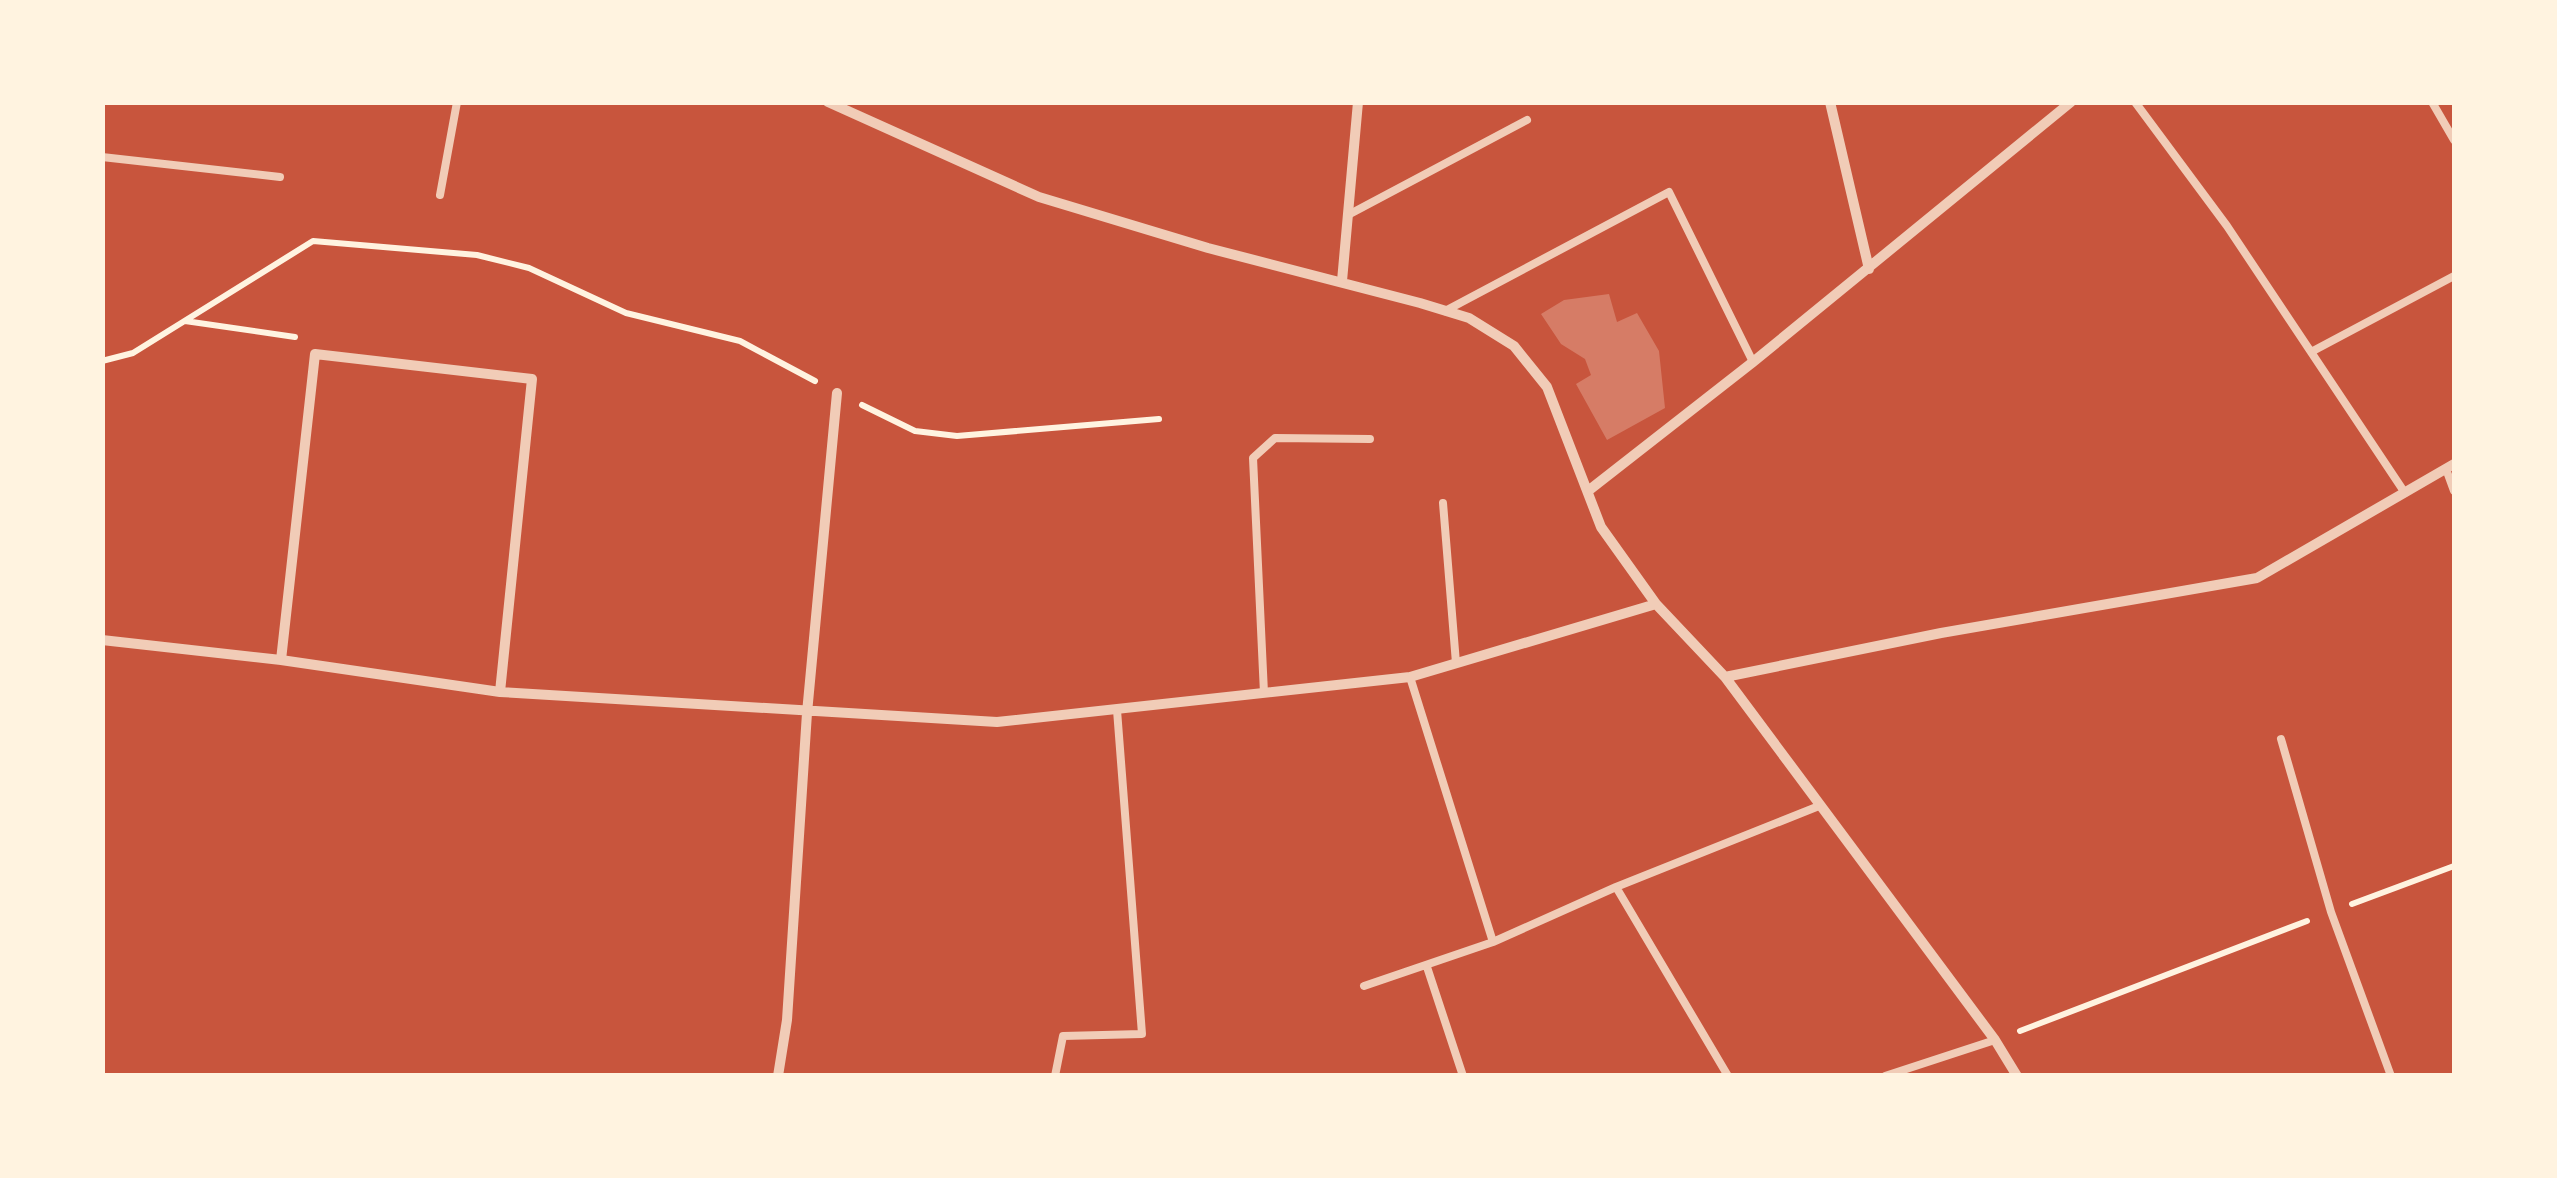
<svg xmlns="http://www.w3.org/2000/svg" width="2557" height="1178" font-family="Arial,sans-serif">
	<rect width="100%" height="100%" fill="#c8553d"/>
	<!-- building -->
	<path fill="#d67c66" d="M1609,294L1617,322L1637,313L1659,351L1665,408L1607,440L1576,384L1591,375L1585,359L1561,344L1541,314L1564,300Z"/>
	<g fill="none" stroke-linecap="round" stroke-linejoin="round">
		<!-- path -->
		<path stroke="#fff3e0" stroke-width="6" d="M185,321L295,337
			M102,361L133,353L313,241L477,255L529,268L626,313L740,341L815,381
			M862,405L915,431L957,436L1159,419
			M2352,904L2454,866
			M2020,1031L2307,921"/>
		<!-- service -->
		<path stroke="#f1ccb7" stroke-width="8" d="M2135,102L2227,226L2405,493
			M2432,102L2454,140
			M102,157L280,177
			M440,195L457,102
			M1348,215L1527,120
			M1445,311L1669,192L1753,362
			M2311,352L2454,276
			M2446,469L2454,491
			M1443,503L1456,663
			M1410,677L1493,942
			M1264,693L1253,458L1275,438L1370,439
			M2281,739L2331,912L2391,1076
			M1616,887L1728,1076
			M1427,967L1463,1076
			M1364,986L1493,942L1616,887L1819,806
			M1055,1076L1063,1036L1142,1034L1117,710
			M1885,1076L1995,1040"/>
		<!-- minor -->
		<path stroke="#f1ccb7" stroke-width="10" d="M828,102L1039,197L1208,248L1420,303L1469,318L1514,346L1547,387L1601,527L1656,604L1725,677L1995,1040L2017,1076
			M1830,102L1869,269
			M1342,281L1358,102
			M1588,491L1753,362L2071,102
			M102,640L281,660L500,692L997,722L1410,677L1656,604
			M281,660L315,354L532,379L500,692
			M1725,677L1941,633L2257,578L2454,464
			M778,1076L787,1020L807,713L837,393"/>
	</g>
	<!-- border -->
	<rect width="2557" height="1178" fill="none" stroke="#fff3e0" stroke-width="210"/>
</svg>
